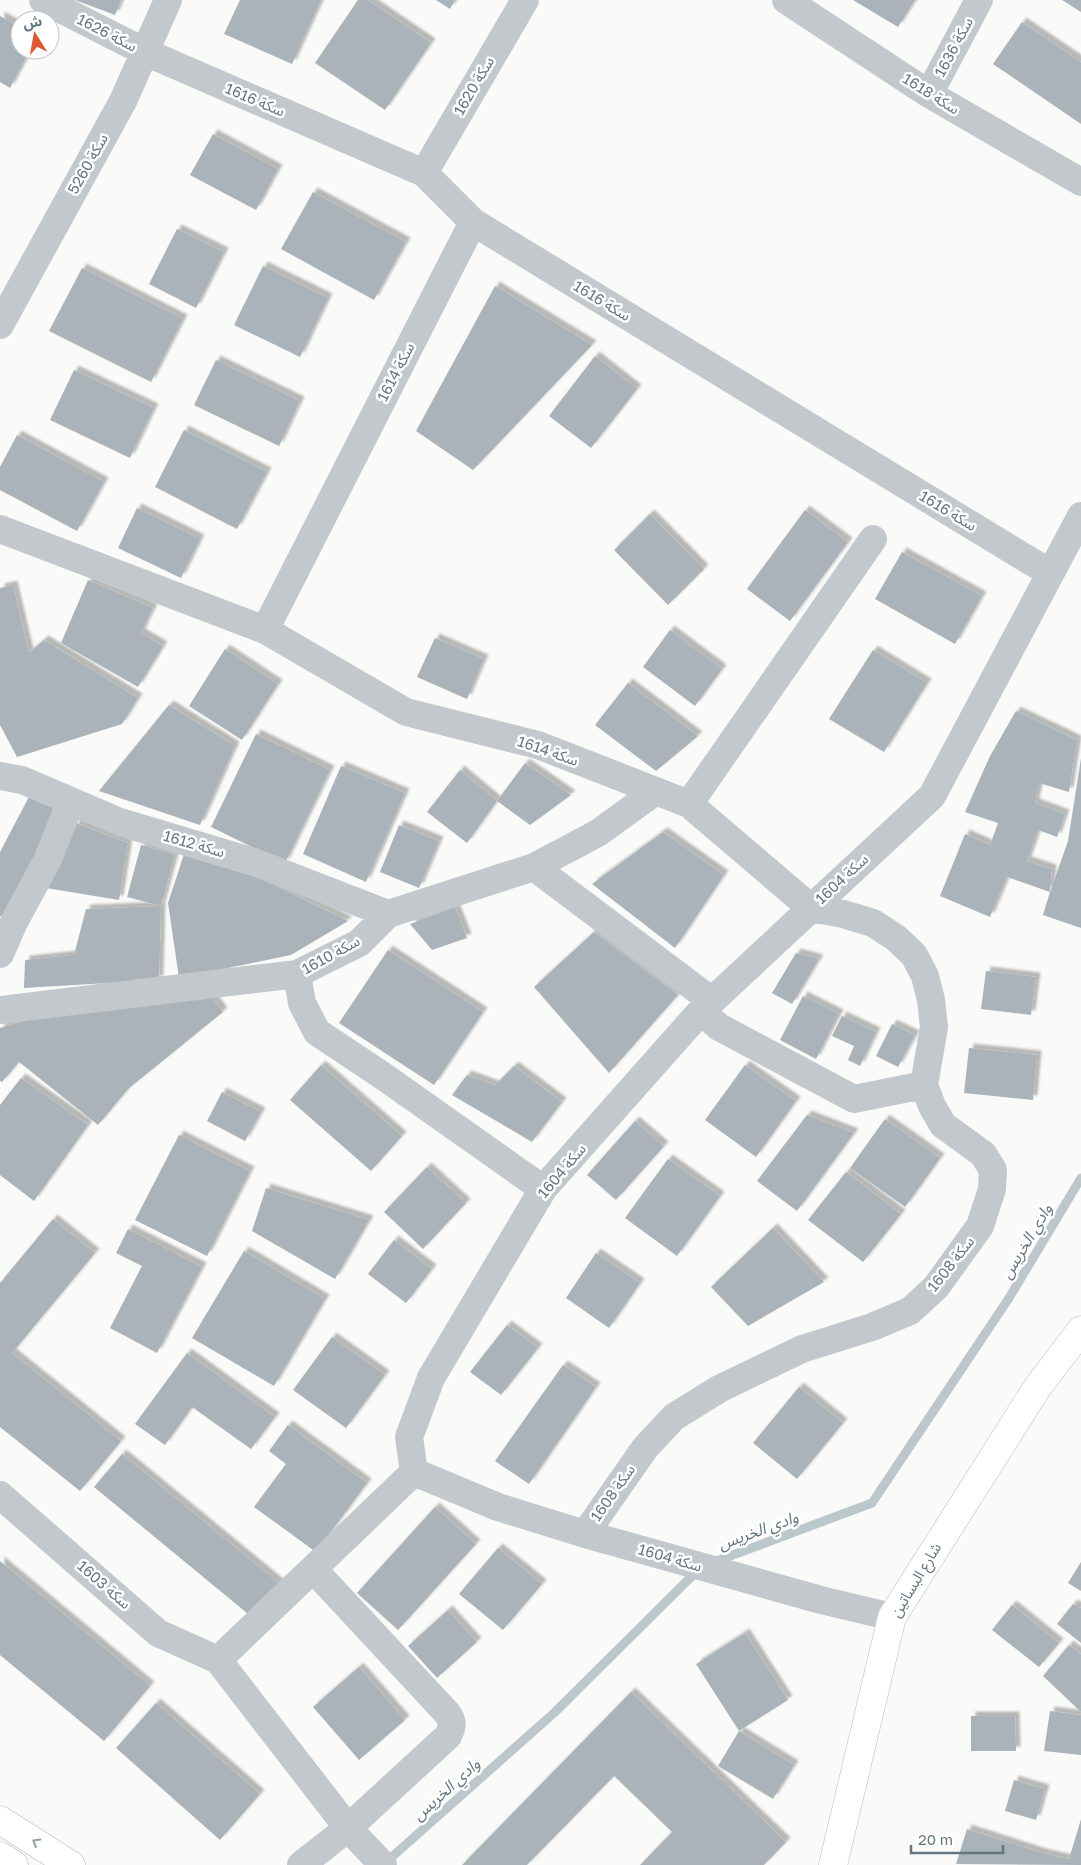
<svg xmlns="http://www.w3.org/2000/svg" width="1081" height="1865" font-family="'Golos Text','Noto Sans Arabic',sans-serif">
	<defs>
		<filter id="shadow"><feDropShadow dx="4.5" dy="-4.5" stdDeviation="1" flood-color="#0004"/></filter>
	</defs>
	<rect width="100%" height="100%" fill="#fafaf8"/>
	<g fill="none" stroke-linecap="round" stroke-linejoin="round">
		<!-- stream -->
		<path stroke="#bbc7cb" stroke-width="9" d="M714,1562L872,1503L1009,1298L1081,1178
			M385,1863L554,1713L698,1570"/>
	</g>
	<!-- building -->
	<path fill="#aab3b9" filter="url(#shadow)" d="M75,0H121L115,15Z
		M240,0H321L292,64L224,34Z
		M358,0H368L431,43L385,110L315,63Z
		M436,0H455L450,9Z
		M853,0H915L898,27Z
		M1062,0H1081V12Z
		M0,16L20,27V50H30L10,88L0,82Z
		M1022,22L1081,62V124L993,64Z
		M213,134L278,169L256,210L190,175Z
		M313,192L406,242L374,300L281,249Z
		M177,229L224,252L196,308L149,284Z
		M263,266L328,298L300,357L234,325Z
		M82,268L183,319L151,382L49,331Z
		M495,286L592,345L473,470L416,431Z
		M595,356L637,389L591,448L549,416Z
		M216,360L300,401L279,446L194,405Z
		M74,370L154,408L130,458L50,420Z
		M184,430L267,472L237,529L155,487Z
		M17,435L104,482L77,531L0,490V467Z
		M137,508L200,539L181,578L118,548Z
		M805,510L848,542L790,621L747,589Z
		M650,514L704,569L668,605L614,550Z
		M902,552L982,596L955,644L875,599Z
		M88,580L153,608L141,633L163,646L138,687L61,643Z
		M13,585L29,653L44,640L138,698L122,724L17,757L0,725V588Z
		M670,630L722,669L695,706L643,667Z
		M435,638L484,659L467,699L417,677Z
		M225,649L278,684L242,740L189,706Z
		M873,650L927,683L884,752L829,719Z
		M628,683L698,736L656,771L595,725Z
		M169,705L235,746L200,825L99,791Z
		M1016,711L1077,740L1069,792L1039,783L1035,803L1065,814L1057,837L1038,830L1027,861L1052,869L1050,892L1068,841L1081,758V928L1043,915L1050,892L1007,877L990,917L940,896L965,834L990,845L998,823L965,812L990,756Z
		M256,734L330,770L285,863L211,827Z
		M525,763L571,795L530,825L497,801L467,843L427,812L460,770L497,801Z
		M341,766L405,793L366,882L303,854Z
		M30,795L62,811L7,919L0,916V852Z
		M76,823L128,843L119,900L46,888Z
		M399,825L439,841L419,888L380,872Z
		M663,832L724,875L675,948L592,884Z
		M141,845L175,854L161,906L159,980L24,988L25,960L74,955L86,909L161,906L127,897Z
		M184,854L258,877L348,921L291,955L179,978L168,903Z
		M455,907L467,938L432,950L410,924Z
		M594,932L678,995L609,1073L534,987Z
		M388,950L483,1012L434,1085L339,1023Z
		M796,953L819,959L792,1004L772,993Z
		M986,971L1036,977L1031,1015L981,1009Z
		M209,993L223,1012L128,1089L98,1125L19,1062L2,1082L0,1081V1028L39,1016Z
		M803,996L839,1014L816,1059L780,1040Z
		M842,1016L876,1032L860,1066L848,1060L854,1046L832,1036Z
		M892,1024L915,1035L898,1067L876,1056Z
		M969,1048L1037,1055L1033,1100L964,1093Z
		M321,1065L402,1136L371,1171L290,1100Z
		M745,1065L796,1101L756,1157L705,1120Z
		M514,1066L562,1102L532,1142L452,1095L467,1075L495,1085Z
		M21,1078L88,1125L34,1201L0,1175V1105Z
		M222,1092L261,1112L245,1141L207,1121Z
		M807,1115L854,1133L797,1211L757,1181Z
		M885,1119L940,1158L905,1207L850,1168Z
		M635,1121L664,1146L616,1200L587,1175Z
		M179,1135L250,1171L207,1256L135,1220Z
		M668,1159L720,1196L677,1256L625,1218Z
		M427,1167L466,1203L423,1249L384,1212Z
		M846,1172L901,1214L863,1262L808,1220Z
		M266,1188L369,1220L335,1279L252,1231Z
		M53,1219L95,1253L12,1353L121,1441L80,1491L0,1427V1283Z
		M773,1228L824,1282L748,1326L711,1287Z
		M128,1229L202,1267L157,1353L110,1328L142,1266L116,1253Z
		M394,1240L432,1269L406,1303L368,1274Z
		M244,1251L325,1299L274,1386L192,1338Z
		M596,1253L640,1283L609,1328L566,1298Z
		M507,1325L538,1348L501,1395L470,1372Z
		M332,1337L385,1375L346,1428L293,1390Z
		M187,1353L275,1417L251,1449L192,1407L165,1445L135,1424Z
		M563,1365L596,1387L529,1484L495,1461Z
		M799,1387L843,1423L797,1479L753,1443Z
		M288,1425L367,1483L316,1552L254,1507L286,1464L269,1451Z
		M122,1454L280,1584L253,1618L94,1487Z
		M435,1507L476,1544L398,1630L357,1593Z
		M498,1548L542,1584L503,1630L459,1594Z
		M0,1561L150,1686L104,1741L0,1655Z
		M1081,1562V1591L1068,1583Z
		M1073,1604L1081,1608V1643L1057,1624Z
		M1012,1605L1059,1643L1039,1667L992,1630Z
		M448,1610L477,1642L437,1678L408,1646Z
		M745,1633L788,1700L739,1731L794,1765L773,1799L718,1766L739,1731L696,1664Z
		M1069,1645L1081,1654V1712L1043,1676Z
		M359,1667L405,1720L359,1760L313,1707Z
		M631,1692L786,1842L764,1865H640L672,1832L614,1776L527,1865H462Z
		M156,1703L260,1794L220,1840L116,1748Z
		M1050,1711L1081,1715V1755L1044,1751Z
		M971,1716H1015L1016,1751H971Z
		M1014,1780L1045,1789L1036,1820L1005,1811Z
		M1081,1819V1865L956,1864L967,1829L1042,1853L1069,1859Z"/>
	<g fill="none" stroke-linecap="round" stroke-linejoin="round">
		<defs>
			<path id="secondary" d="M0,1820L71,1865
				M0,1856L14,1865
				M833,1865L892,1617L1037,1388L1081,1330"/>
		</defs>
		<!-- secondary casing -->
		<use href="#secondary" stroke="#b3babf" stroke-width="29"/>
		<!-- street -->
		<path stroke="#c3c8cc" stroke-width="28" d="M43,0L145,52L424,173L473,222L1050,573
			M786,0L929,94L1081,182
			M929,94L979,0
			M424,173L525,0
			M0,325L123,101L168,0
			M0,529L265,630L406,712L538,745L689,804L811,908L843,914L873,923L896,938L914,955L925,976L931,1000L934,1027L924,1085L932,1106L943,1125L983,1154L993,1170L992,1189L980,1226L936,1287L910,1311L872,1327L802,1349L719,1389L674,1417L645,1448L585,1534
			M265,630L473,222
			M0,776L22,780L120,822L254,862L388,914
			M689,804L873,539
			M534,867L712,1001
			M0,954L14,922L47,861L71,801
			M297,974L302,1003L317,1032L383,1076L543,1189
			M0,1010L297,974L359,943L388,914L534,867L598,833L656,791
			M701,1011L719,1027L854,1099L924,1085
			M0,1495L158,1633L218,1660L348,1828L383,1865
			M892,1617L821,1600L585,1534L498,1507L414,1472L409,1437L431,1378L543,1189L701,1011L932,796L1081,516
			M218,1660L414,1472
			M301,1865L348,1828L448,1736C453,1726 453,1721 447,1713L313,1569"/>
		<!-- secondary -->
		<use href="#secondary" stroke="#fff" stroke-width="28"/>
	</g>
	<!-- one-way arrows -->
	<defs><path id="oneway-chevron" d="M-2-3.5L2.5 0L-2 3.5" fill="none" stroke-width="1.6" stroke-linecap="round" stroke-linejoin="round" transform="scale(1.25)"/></defs>
	<use stroke="#939fa8" href="#oneway-chevron" transform="translate(36 1842) rotate(-149)"/>
	<g text-anchor="middle" stroke-width="5" stroke-linejoin="round" paint-order="stroke">
		<!-- street labels -->
		<g font-size="15" fill="#657683" stroke="#fff">
			<text transform="translate(107 33) rotate(27)" y="5">سكة 1626</text>
			<text transform="translate(954 47) rotate(-62)" y="5">سكة 1636</text>
			<text transform="translate(474 86) rotate(-60)" y="5">سكة 1620</text>
			<text transform="translate(931 94) rotate(32)" y="5">سكة 1618</text>
			<text transform="translate(255 100) rotate(23)" y="5">سكة 1616</text>
			<text transform="translate(88 164) rotate(-61)" y="5">سكة 5260</text>
			<text transform="translate(602 301) rotate(31)" y="5">سكة 1616</text>
			<text transform="translate(396 372) rotate(-63)" y="5">سكة 1614</text>
			<text transform="translate(948 511) rotate(31)" y="5">سكة 1616</text>
			<text transform="translate(548 751) rotate(19)" y="5">سكة 1614</text>
			<text transform="translate(194 844) rotate(16)" y="5">سكة 1612</text>
			<text transform="translate(842 879) rotate(-43)" y="5">سكة 1604</text>
			<text transform="translate(331 955) rotate(-29)" y="5">سكة 1610</text>
			<text transform="translate(562 1171) rotate(-50)" y="5">سكة 1604</text>
			<text transform="translate(951 1264) rotate(-52)" y="5">سكة 1608</text>
			<text transform="translate(613 1493) rotate(-55)" y="5">سكة 1608</text>
			<text transform="translate(670 1558) rotate(16)" y="5">سكة 1604</text>
			<text transform="translate(916 1580) rotate(-59)" y="5">شارع البساتين</text>
			<text transform="translate(104 1585) rotate(41)" y="5">سكة 1603</text>
		</g>
		<!-- water labels -->
		<g font-size="16" font-style="italic" fill="#60757c" stroke="#fff">
			<text transform="translate(1026 1241) rotate(-59)" y="6">وادي الخريس</text>
			<text transform="translate(758 1530) rotate(-20)" y="6">وادي الخريس</text>
			<text transform="translate(446 1789) rotate(-42)" y="6">وادي الخريس</text>
		</g>
	</g>
	<!-- north arrow -->
	<g transform="translate(35 35) rotate(349)"><circle r="24" fill="#ffffff" stroke="#c1c8cd"/>
	<path d="M0-4L9 19L0 12L-9 19Z" fill="#e4572e"/>
	<text y="-8" font-size="14" font-weight="bold" text-anchor="middle" fill="#657683">ش</text>
	</g>
	<!-- scale -->
	<path d="M911 1845v8h92v-8" fill="none" stroke="#657683" stroke-width="2.5"/>
	<text x="918" y="1845" font-size="15" fill="#657683" stroke="#ffffff" stroke-width="4" paint-order="stroke">20 m</text>
</svg>
